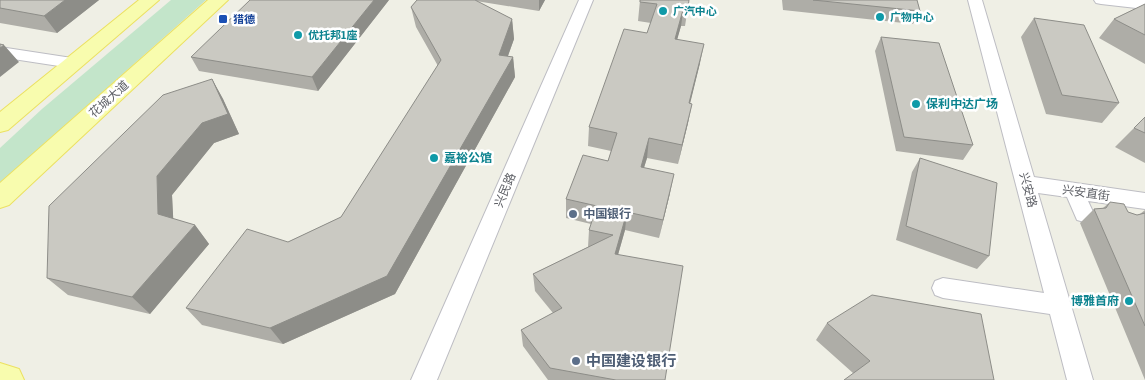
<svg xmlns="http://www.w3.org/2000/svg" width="1145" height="380" font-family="'Asap Condensed','Noto Sans SC',sans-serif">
	<rect width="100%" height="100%" fill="#efefe5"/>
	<!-- green -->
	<path fill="#c3e5ca" d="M171,0H206L0,183V148L42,109Z"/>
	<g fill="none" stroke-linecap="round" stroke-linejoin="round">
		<defs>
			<path id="minor" d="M579,0H593L437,380H411Z
				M968,0H982L1034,177L1145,193V209L1088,201L1094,214L1091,220L1084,222L1077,220L1067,197L1038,193L1093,380H1067L1050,314L943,298L935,295L932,288L935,281L943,278L1044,293Z
				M1094,0H1145V9L1101,4L1096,3Z
				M0,47L72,58L78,59L80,63L78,67L72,68L0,57Z"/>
			<path id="major" d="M139,0H159L8,130L0,132V112Z
				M208,0H228L9,205L0,208V183Z
				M0,363L19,369L24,380H0Z"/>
		</defs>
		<!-- minor casing -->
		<use href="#minor" stroke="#bdbdc3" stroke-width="2"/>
		<!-- major casing -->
		<use href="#major" stroke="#ece161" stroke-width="2"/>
		<!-- minor -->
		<use href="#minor" fill="#fff" fill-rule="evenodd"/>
		<!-- major -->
		<use href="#major" fill="#f8fcae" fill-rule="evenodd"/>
	</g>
	<!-- wall -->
	<path fill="#aeada7" d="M0,0H99L57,33L0,23Z
		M389,0L318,91L199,71L191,57Z
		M417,0H545L539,11L476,1L512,19L514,39L508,56L513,57L515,77L395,294L283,344L202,325L186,308L288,242L341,217L438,66L416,27L411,7Z
		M640,0L688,7L685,26H681L677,39L700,63L690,104L688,123L678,164L647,158L644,168L670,193L659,238L625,230L618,255L665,380H548L523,346L521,330L553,313L535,291L533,274L588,247L589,230L591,224L566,218V199L608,161L611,151L588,146L589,127L647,33L651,23L638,21Z
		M782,0H917L920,11L913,24L783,10Z
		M1145,4V64L1099,38L1114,19Z
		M1034,18L1119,103L1102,123L1046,114L1021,37Z
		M881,37L973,145L963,160L896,151L875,51Z
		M212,79L223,99L239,134L214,143L172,195L173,219L195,225L209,244L150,314L68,295L47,278Z
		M1145,117V163L1115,147Z
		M920,158L989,256L977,269L896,240L912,172Z
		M1110,202L1128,212L1137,215L1140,214L1145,210V380L1080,223L1094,209L1103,208Z
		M827,323L994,380L853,373L816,340Z"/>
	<!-- shaded-wall -->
	<path fill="#8d8d88" d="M65,0H99L57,33L44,16Z
		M374,0H389L318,91L312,77Z
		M539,0H545L539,11Z
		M684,6L681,26L672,58L675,39Z
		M512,19L514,39L501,75L499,55Z
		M704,44L700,63L685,123L689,103Z
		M4,45L19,62L0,77V48Z
		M513,57L515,77L395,294L283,344L270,328Z
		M212,79L223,99L239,134L214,143L172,195L174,233L158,214L157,176L202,123Z
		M692,104L688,123L678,164L682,145Z
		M649,138L647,158L638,186L641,167Z
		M674,174L670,193L659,238L663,220Z
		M627,212L625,230L613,272L615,254Z
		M195,225L209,244L150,314L132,297Z"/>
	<!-- building -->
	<path fill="#cac9c2" stroke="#8d8d88" d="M0,0H65L44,16L0,8Z
		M250,0H374L312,77L191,57Z
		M417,0H475L512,19L499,55L513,57L387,276L270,328L186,308L247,229L288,242L341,217L441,60L411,7Z
		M640,0H689L688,7L684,6L675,39L704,44L689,103L692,104L682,145L649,138L641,167L674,174L663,220L627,212L615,254L683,266L665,380H616L550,368L521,330L562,308L533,274L613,235L589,230L597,206L566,199L583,155L608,161L617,133L589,127L624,29L647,33L657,4L640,2Z
		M813,0H917L920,11Z
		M1145,4V35L1114,19Z
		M1034,18L1084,25L1119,103L1062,95Z
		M881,37L939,43L973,145L904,137Z
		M0,44L4,45L0,48Z
		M212,79L228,114L202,123L157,176L158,214L195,225L132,297L47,278L49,206L163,95Z
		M1145,117V133L1134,128Z
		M920,158L997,183L989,256L906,226Z
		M1110,202L1124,204L1128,212L1137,215L1145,213V326L1094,209L1106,208Z
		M872,295L981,314L994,380H844L870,361L827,323Z"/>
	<!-- markers -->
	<g fill="#0f9aa8" stroke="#fff" stroke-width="2">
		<circle cx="663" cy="11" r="5"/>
		<circle cx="880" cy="17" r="5"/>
		<circle cx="298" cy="35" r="5"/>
		<circle cx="916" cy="104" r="5"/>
		<circle cx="434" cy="158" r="5"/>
		<circle cx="1129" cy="301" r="5"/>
	</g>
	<rect fill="#1a4fb4" stroke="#fff" stroke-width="2" x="218" y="14" width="10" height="10" rx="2.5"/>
	<g fill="#5c6f8a" stroke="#fff" stroke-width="2">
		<circle cx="573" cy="214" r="5"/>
		<circle cx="576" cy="361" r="5"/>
	</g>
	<g text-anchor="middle" stroke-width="5" stroke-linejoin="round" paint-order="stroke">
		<!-- far-culture labels -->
		<g font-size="11" font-weight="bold" fill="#0d838f" stroke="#fff" text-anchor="start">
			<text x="673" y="15">广汽中心</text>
			<text x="890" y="21">广物中心</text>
			<text x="308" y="39">优托邦1座</text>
		</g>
		<!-- far-transit labels -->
		<g font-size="11" font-weight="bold" fill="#164399" stroke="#fff" text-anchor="start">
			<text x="233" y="23">猎德</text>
		</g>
		<!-- street labels -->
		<g font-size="12" fill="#5d5f65" stroke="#fff">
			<text transform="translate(109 99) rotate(-42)" y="4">花城大道</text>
			<text transform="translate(505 190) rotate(-67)" y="4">兴民路</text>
			<text transform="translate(1028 190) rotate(75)" y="4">兴安路</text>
			<text transform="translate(1086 193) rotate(8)" y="4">兴安直街</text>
		</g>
		<!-- culture labels -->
		<g font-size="12" font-weight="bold" fill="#0d838f" stroke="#fff" text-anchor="start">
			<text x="926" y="108">保利中达广场</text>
			<text x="444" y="162">嘉裕公馆</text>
			<text x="1119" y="305" text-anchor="end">博雅首府</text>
		</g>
		<!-- service labels -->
		<g font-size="12" font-weight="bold" fill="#4e5e75" stroke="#fff" text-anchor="start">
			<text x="583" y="218">中国银行</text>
		</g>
		<!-- near-service labels -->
		<g font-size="15" font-weight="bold" fill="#4e5e75" stroke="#fff" text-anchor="start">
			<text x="586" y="366">中国建设银行</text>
		</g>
	</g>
</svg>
